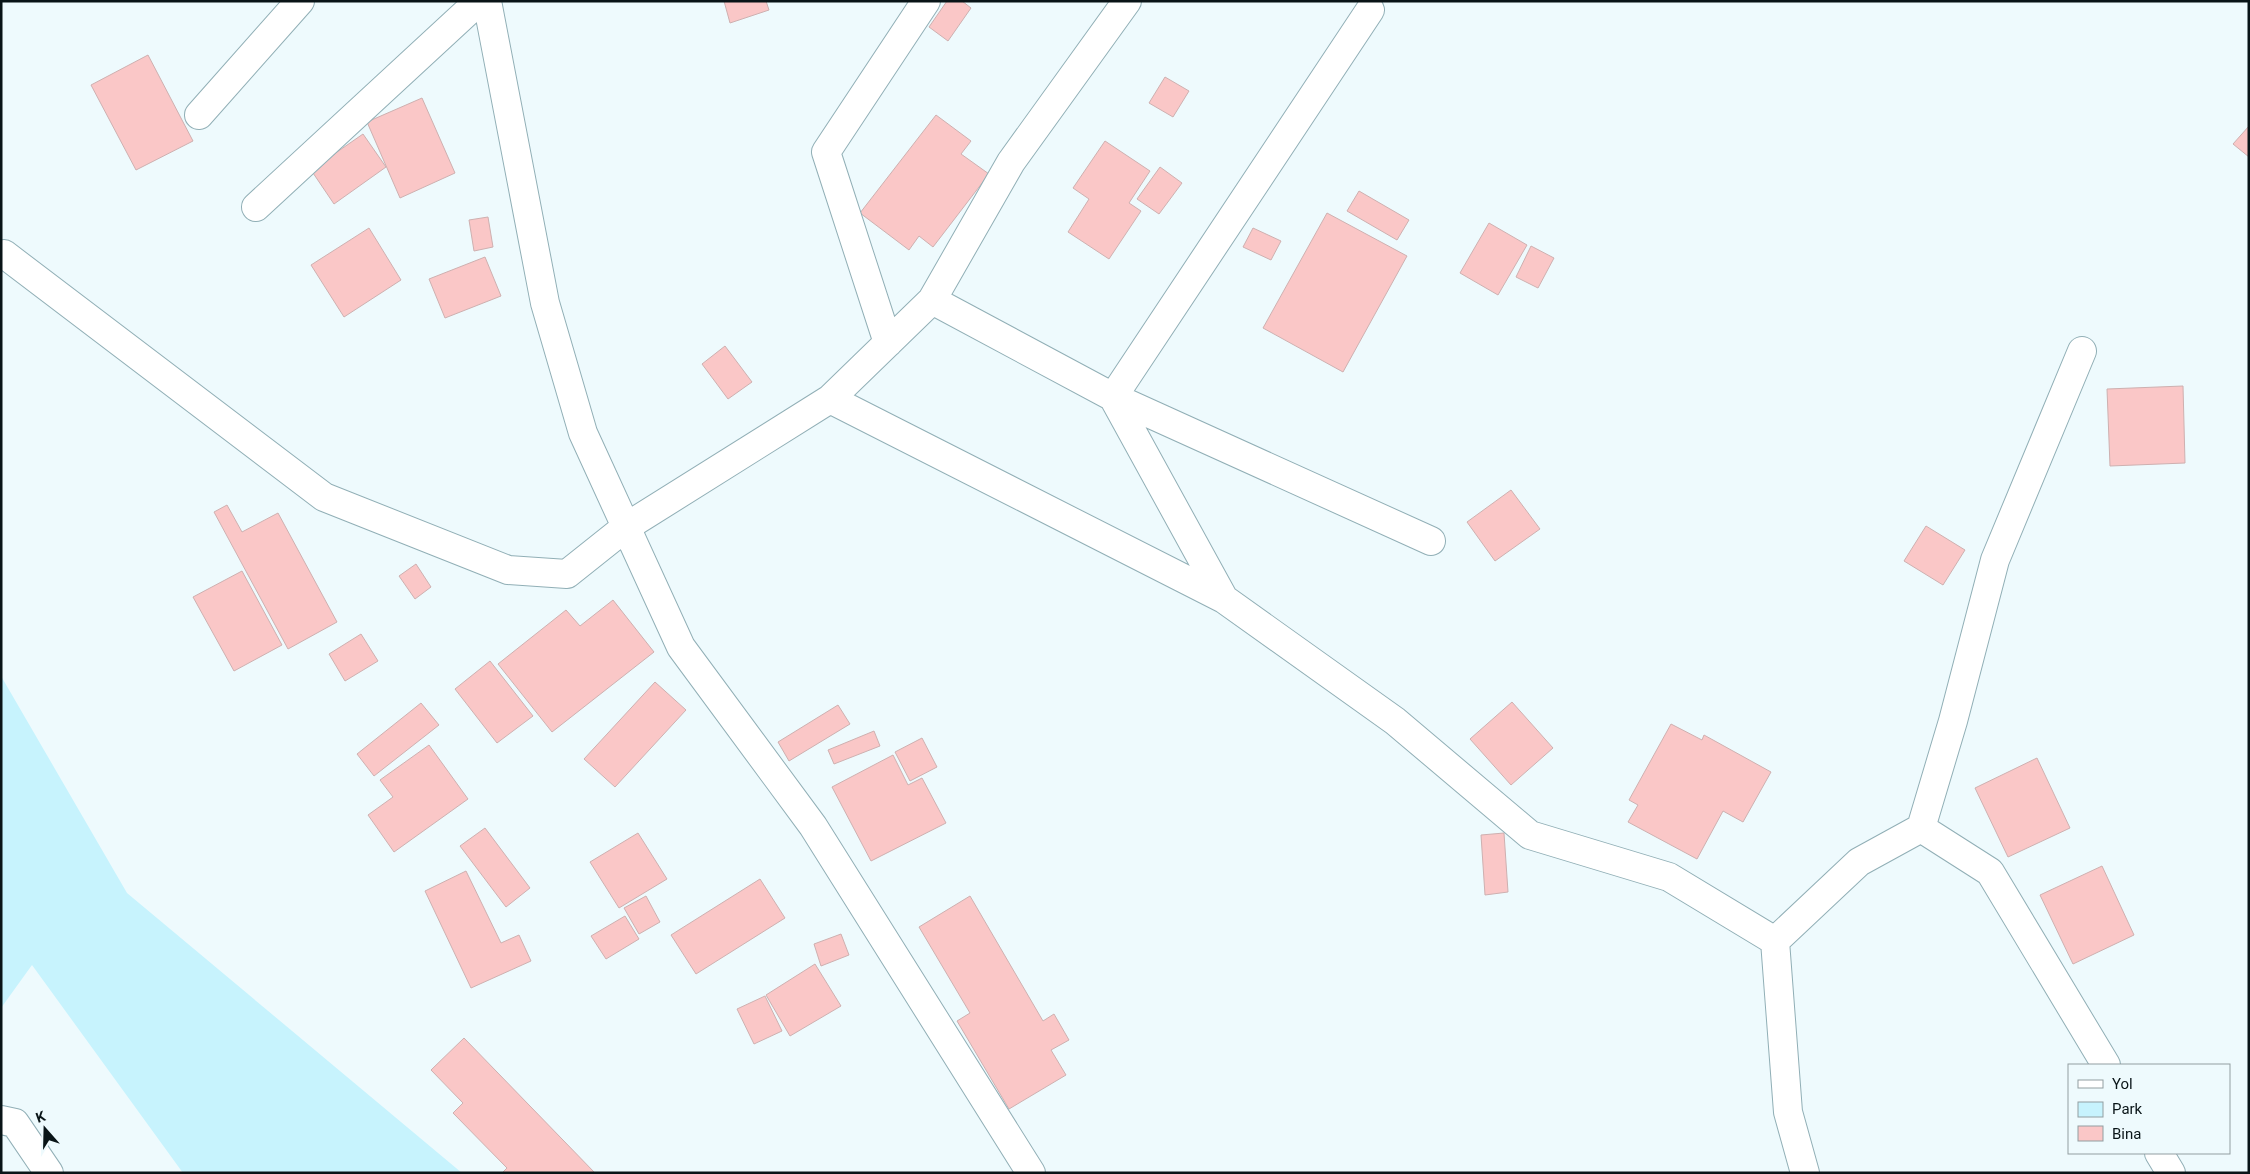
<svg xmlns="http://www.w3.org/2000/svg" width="2250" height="1174" font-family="Roboto,sans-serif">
	<rect width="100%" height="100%" fill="#eefafd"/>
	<!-- green -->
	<path fill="#c7f3fd" d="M1,676L127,893L462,1173H183L32,965L1,1008Z"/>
	<!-- building -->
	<path fill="#fac7c7" stroke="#ceb0b0" d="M724,1H766L769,10L730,23Z
		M947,1H962L971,8L948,41L929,27Z
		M148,55L193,141L136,170L91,85Z
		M1165,77L1189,91L1173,117L1149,103Z
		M422,98L455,173L400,198L367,122Z
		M936,115L971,141L961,154L989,174L933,247L919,236L909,250L860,213Z
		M2249,126V157L2233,144Z
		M363,134L386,167L334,204L311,170Z
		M1105,141L1150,171L1129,203L1141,211L1109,259L1068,232L1089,199L1073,188Z
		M1160,167L1182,183L1159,214L1137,199Z
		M1359,191L1409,220L1397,240L1347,211Z
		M1327,213L1407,256L1343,372L1263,328Z
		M488,217L493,247L474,251L469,220Z
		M1489,223L1527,245L1498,295L1460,273Z
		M369,228L401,280L344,317L311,265Z
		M1253,228L1281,241L1271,260L1243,247Z
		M1531,246L1554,258L1538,288L1516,277Z
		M485,257L501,296L445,318L429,279Z
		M725,346L752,382L728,399L702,364Z
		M2183,386L2185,463L2110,466L2107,389Z
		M1511,490L1540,529L1495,561L1467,522Z
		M227,505L242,532L278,513L337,622L288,649L214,512Z
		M1926,526L1965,550L1943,585L1904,561Z
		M416,564L431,587L415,599L399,576Z
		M242,571L282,645L234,671L193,597Z
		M613,600L654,652L552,732L498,664L566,610L580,626Z
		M361,634L378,661L345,681L329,654Z
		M490,661L533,716L497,743L455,689Z
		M655,682L686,710L615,787L584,759Z
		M1512,702L1553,748L1511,785L1470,739Z
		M421,703L439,725L374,776L357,754Z
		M838,705L850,724L789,761L778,742Z
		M1671,724L1702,740L1704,735L1771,772L1743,822L1723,811L1697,859L1628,822L1638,805L1629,800Z
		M874,731L880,746L834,764L828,750Z
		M922,738L937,767L910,781L895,752Z
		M429,745L468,799L394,852L368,815L393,797L380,780Z
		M893,755L908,785L922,778L946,823L871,861L832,787Z
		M2037,758L2070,828L2008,857L1975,788Z
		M485,828L530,888L506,907L460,846Z
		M638,833L667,879L619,908L590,862Z
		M1504,833L1508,892L1485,895L1481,835Z
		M2102,866L2134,935L2073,964L2040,895Z
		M466,871L501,943L519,935L531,961L471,988L425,891Z
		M760,879L785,918L696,974L671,935Z
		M646,896L660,922L639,934L624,908Z
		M970,896L1043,1021L1054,1014L1069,1040L1051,1050L1066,1075L1009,1109L957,1021L970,1013L919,927Z
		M625,916L639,939L606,959L591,936Z
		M841,934L849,955L821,966L814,944Z
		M815,964L841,1006L790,1036L766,995Z
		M765,996L782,1031L754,1044L737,1009Z
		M464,1038L595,1173H502L507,1168L453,1113L463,1103L431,1070Z"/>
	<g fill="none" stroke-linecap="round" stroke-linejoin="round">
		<defs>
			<path id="minor" d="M487,1L545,303L583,433L681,647L813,826L1031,1173
				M199,115L300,1
				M256,207L479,1
				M4,254L324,497L508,570L567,574L626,527L830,399L932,300L1011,162L1127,1
				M932,300L1113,397L1431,541
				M888,343L826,152L926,1
				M830,399L1224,599L1395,721L1530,835L1669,877L1775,941L1788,1112L1805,1173
				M1224,599L1113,397L1370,10
				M1921,828L1990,872L2106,1065
				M1775,941L1859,862L1921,828L1953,721L1995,560L2082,351
				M1,1120L15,1123L49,1173
				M2159,1153L2171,1173"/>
		</defs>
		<!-- minor casing -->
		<use href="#minor" stroke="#91afb6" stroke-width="30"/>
		<!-- minor -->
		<use href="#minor" stroke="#fff" stroke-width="28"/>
	</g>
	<!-- border -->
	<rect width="2250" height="1174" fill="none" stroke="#091417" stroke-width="5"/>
	<!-- legend -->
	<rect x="2068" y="1064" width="162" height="90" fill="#eefafd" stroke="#929ea1"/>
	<rect x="2078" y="1080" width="25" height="8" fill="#ffffff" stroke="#929ea1"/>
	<text x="2112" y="1089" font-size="15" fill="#091417">Yol</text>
	<rect x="2078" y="1102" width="25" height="15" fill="#c7f3fd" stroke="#929ea1"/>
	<text x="2112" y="1114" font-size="15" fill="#091417">Park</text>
	<rect x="2078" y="1126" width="25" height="15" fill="#fac7c7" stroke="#929ea1"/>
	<text x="2112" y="1139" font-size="15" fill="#091417">Bina</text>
	<!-- north arrow -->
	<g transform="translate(45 1129) rotate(340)" stroke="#eefafd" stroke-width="4" paint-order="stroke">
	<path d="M0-4L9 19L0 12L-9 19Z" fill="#091417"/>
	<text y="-8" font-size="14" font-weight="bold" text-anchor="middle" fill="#091417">K</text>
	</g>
</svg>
